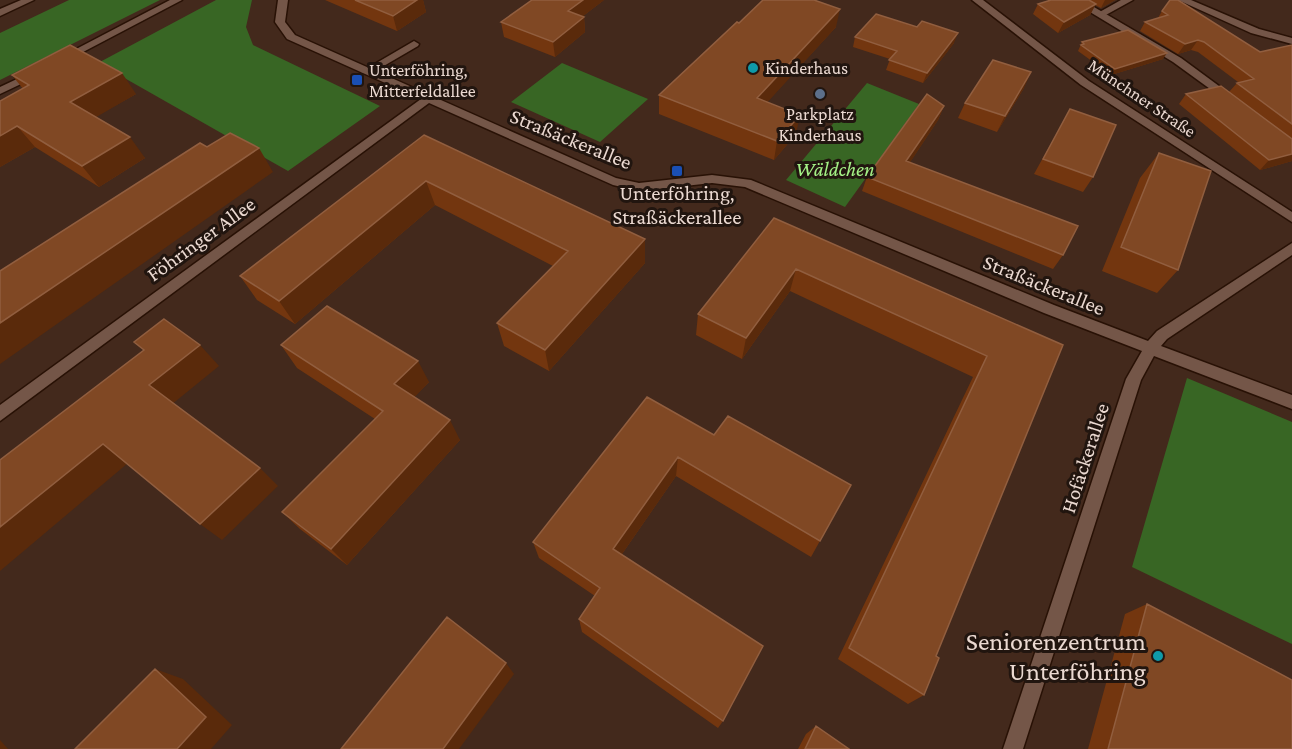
<svg xmlns="http://www.w3.org/2000/svg" width="1292" height="749" font-family="'Crimson Pro',serif">
	<rect width="100%" height="100%" fill="#43291c"/>
	<!-- green -->
	<path fill="#386624" d="M69,0H160L0,80V33Z
		M216,0H252L246,27L253,45L380,106L288,171L98,63Z
		M562,63L648,99L600,142L511,102Z
		M867,83L919,104L845,207L786,180Z
		M1187,378L1292,422V644L1132,567Z"/>
	<g fill="none" stroke-linecap="round" stroke-linejoin="round">
		<defs>
			<path id="service" d="M1121,0H1133L1104,16L1096,14Z
				M1178,0H1191L1259,29L1292,38V44L1251,33Z
				M414,41L419,44L418,46L370,74L361,72Z"/>
			<path id="minor" d="M170,0H182L66,61L57,59Z
				M278,0H288L285,22L295,35L616,178L639,183L712,175L751,180L1054,305L1148,341L1157,331L1292,243V255L1167,339L1161,346L1292,395V409L1154,356L1141,380L1023,749H1003L1126,379L1142,351L1044,313L745,187L712,183L639,191L613,185L429,103L0,421V405L421,99L287,39L275,22Z
				M1070,0H1082L1181,58L1238,100L1236,102H1228L1173,62Z
				M36,70L41,73L40,75L0,94V87Z"/>
			<path id="tertiary" d="M21,0H34L0,16V9Z"/>
			<path id="secondary" d="M972,0H983L1089,81L1292,212V222L1081,85Z"/>
		</defs>
		<!-- service casing -->
		<use href="#service" stroke="#281105" stroke-width="3"/>
		<!-- minor casing -->
		<use href="#minor" stroke="#281105" stroke-width="3"/>
		<!-- tertiary casing -->
		<use href="#tertiary" stroke="#281105" stroke-width="3"/>
		<!-- secondary casing -->
		<use href="#secondary" stroke="#281105" stroke-width="3"/>
		<!-- service -->
		<use href="#service" fill="#745648" fill-rule="evenodd"/>
		<!-- minor -->
		<use href="#minor" fill="#745648" fill-rule="evenodd"/>
		<!-- tertiary -->
		<use href="#tertiary" fill="#745648" fill-rule="evenodd"/>
		<!-- secondary -->
		<use href="#secondary" fill="#745648" fill-rule="evenodd"/>
	</g>
	<!-- wall -->
	<path fill="#73360f" d="M325,0H423L426,12L397,31Z
		M604,0L583,16L584,17L585,32L555,57L504,37L501,22Z
		M1051,0H1115L1101,8L1095,5L1090,15L1058,33L1033,14L1038,4Z
		M1162,11L1260,52L1292,45V161L1260,170L1179,104L1186,94L1229,92L1237,83L1238,82L1198,52L1191,50L1178,54L1140,31L1145,22L1158,18Z
		M739,23L836,27L767,102L796,134L774,160L659,114V95Z
		M855,37L954,43L923,83L886,70L890,59L853,47Z
		M1082,42L1163,59L1111,75L1078,51Z
		M12,75L136,94L95,117L145,158L99,187L35,147L0,167V101L23,89Z
		M1024,88L997,132L958,118L965,103Z
		M944,106L938,120L910,162L1063,255L1053,269L862,191L867,177Z
		M1070,109L1093,177L1083,192L1034,174Z
		M424,135L645,263L549,371L504,346L497,323L553,266L435,205L295,324L257,300L240,276Z
		M1159,153L1178,270L1157,293L1102,271L1140,178Z
		M774,218L1063,345L936,656L924,695L908,704L838,659L973,377L790,291L742,359L696,335L698,314Z
		M281,345L429,382L414,397L460,440L347,565L300,529L282,512L375,419L297,368Z
		M714,435L851,485L811,557L676,476L622,554L723,721L718,728L582,632L579,619L595,596L539,558L533,542Z
		M1147,604L1292,749H1088L1125,614Z
		M816,726L849,749H798L806,734Z"/>
	<!-- shaded-wall -->
	<path fill="#5a2a0b" d="M417,0H423L426,12L397,31L393,16Z
		M583,0H604L570,26L568,11Z
		M1105,0H1115L1101,8Z
		M1096,4L1090,15L1058,33L1064,22Z
		M840,9L836,27L754,117L757,98Z
		M584,17L585,32L555,57L553,42Z
		M958,33L954,43L923,83L927,73Z
		M1198,40L1191,50L1178,54L1185,44Z
		M1167,53L1163,59L1111,75L1115,69Z
		M1031,72L1024,88L997,132L1005,116Z
		M122,73L136,94L86,123L70,102Z
		M944,106L938,120L901,176L906,161Z
		M800,115L796,134L774,160L777,141Z
		M17,126L35,147L0,167V136Z
		M130,137L145,158L99,187L82,166Z
		M259,148L273,172L0,364V323Z
		M1292,154V161L1260,170L1269,160Z
		M426,181L435,205L295,324L279,301Z
		M645,239V263L549,371L545,350Z
		M796,269L790,291L742,359L746,338Z
		M200,345L219,366L171,405L149,385Z
		M418,361L429,382L406,406L394,384Z
		M450,420L460,440L347,565L331,549Z
		M103,444L128,463L0,571V527Z
		M678,457L676,476L615,564L613,549Z
		M260,468L278,486L222,540L200,524Z
		M506,663L514,674L459,749H443Z
		M155,669L183,679L232,725L211,749H177Z
		M0,740L8,749H0Z"/>
	<!-- building -->
	<path fill="#804824" stroke="#915e3f" stroke-width="1.5" d="M355,0H417L393,16Z
		M532,0H583L568,11L584,17L553,42L501,22Z
		M763,0H814L840,9L757,98L800,115L777,141L659,95L737,22L739,23Z
		M1051,0H1089L1096,4L1064,22L1038,4Z
		M1170,0H1178L1260,52L1292,45V124L1237,83L1254,79L1204,42L1198,40L1185,44L1145,22L1168,15L1162,11Z
		M876,14L917,27L922,21L958,33L927,73L889,60L897,51L855,37Z
		M1128,30L1167,53L1115,69L1081,45L1084,44L1082,42Z
		M70,45L122,73L70,102L130,137L82,166L17,126L0,136V101L29,85L12,75Z
		M993,60L1031,72L1005,116L965,103Z
		M1221,86L1292,139V154L1269,160L1186,94Z
		M927,94L944,106L906,161L1078,226L1063,255L867,177Z
		M1070,109L1116,125L1093,177L1043,159Z
		M230,133L259,148L0,323V271L200,143L207,147Z
		M424,135L645,239L545,350L497,323L568,251L426,181L279,301L240,276Z
		M1159,153L1211,171L1178,270L1121,247Z
		M774,218L1063,345L936,656L939,658L924,695L849,648L987,356L796,269L746,338L698,314Z
		M327,306L418,361L394,384L450,420L331,549L282,512L383,411L281,345Z
		M164,319L200,345L149,385L260,468L200,524L103,444L0,527V460L144,350L134,342Z
		M647,397L714,435L728,416L851,485L820,541L678,457L613,549L763,646L723,721L579,619L600,588L533,542Z
		M1147,604L1292,680V749H1108Z
		M447,617L506,663L443,749H341Z
		M155,669L206,717L177,749H75Z
		M816,726L849,749H805Z"/>
	<!-- markers -->
	<g fill="#0f9aa8" stroke="#21150f" stroke-width="2">
		<circle cx="753" cy="68" r="6"/>
		<circle cx="1158" cy="656" r="6"/>
	</g>
	<g fill="#1a4fb4" stroke="#21150f" stroke-width="2">
		<rect x="351" y="74" width="12" height="12" rx="3"/>
		<rect x="671" y="165" width="12" height="12" rx="3"/>
	</g>
	<circle fill="#5c6f8a" stroke="#21150f" stroke-width="2" cx="820" cy="94" r="6"/>
	<g text-anchor="middle" stroke-width="6" stroke-linejoin="round" paint-order="stroke">
		<!-- far-poi labels -->
		<g font-size="18" fill="#ebd9d1" stroke="#21150f" text-anchor="start">
			<text x="765" y="74">Kinderhaus</text>
			<text x="369" y="76">Unterföhring,<tspan x="369" dy="21">Mitterfeldallee</tspan></text>
			<text x="820" y="120" text-anchor="middle">Parkplatz<tspan x="820" dy="21">Kinderhaus</tspan></text>
		</g>
		<!-- far-street labels -->
		<g font-size="18" fill="#ebd9d1" stroke="#21150f">
			<text transform="translate(1142 98) rotate(34)" y="6">Münchner Straße</text>
		</g>
		<!-- street labels -->
		<g font-size="21" fill="#ebd9d1" stroke="#21150f">
			<text transform="translate(571 139) rotate(22)" y="7">Straßäckerallee</text>
			<text transform="translate(201 239) rotate(-36)" y="7">Föhringer Allee</text>
			<text transform="translate(1044 285) rotate(22)" y="7">Straßäckerallee</text>
			<text transform="translate(1085 458) rotate(-72)" y="7">Hofäckerallee</text>
		</g>
		<!-- park labels -->
		<g font-size="21" font-style="italic" fill="#a4f186" stroke="#21150f">
			<text x="835" y="176">Wäldchen</text>
		</g>
		<!-- poi labels -->
		<g font-size="21" fill="#ebd9d1" stroke="#21150f">
			<text x="677" y="200">Unterföhring,<tspan x="677" dy="24">Straßäckerallee</tspan></text>
		</g>
		<!-- near-poi labels -->
		<g font-size="26" fill="#ebd9d1" stroke="#21150f" text-anchor="end">
			<text x="1146" y="650">Seniorenzentrum<tspan x="1146" dy="30">Unterföhring</tspan></text>
		</g>
	</g>
</svg>
